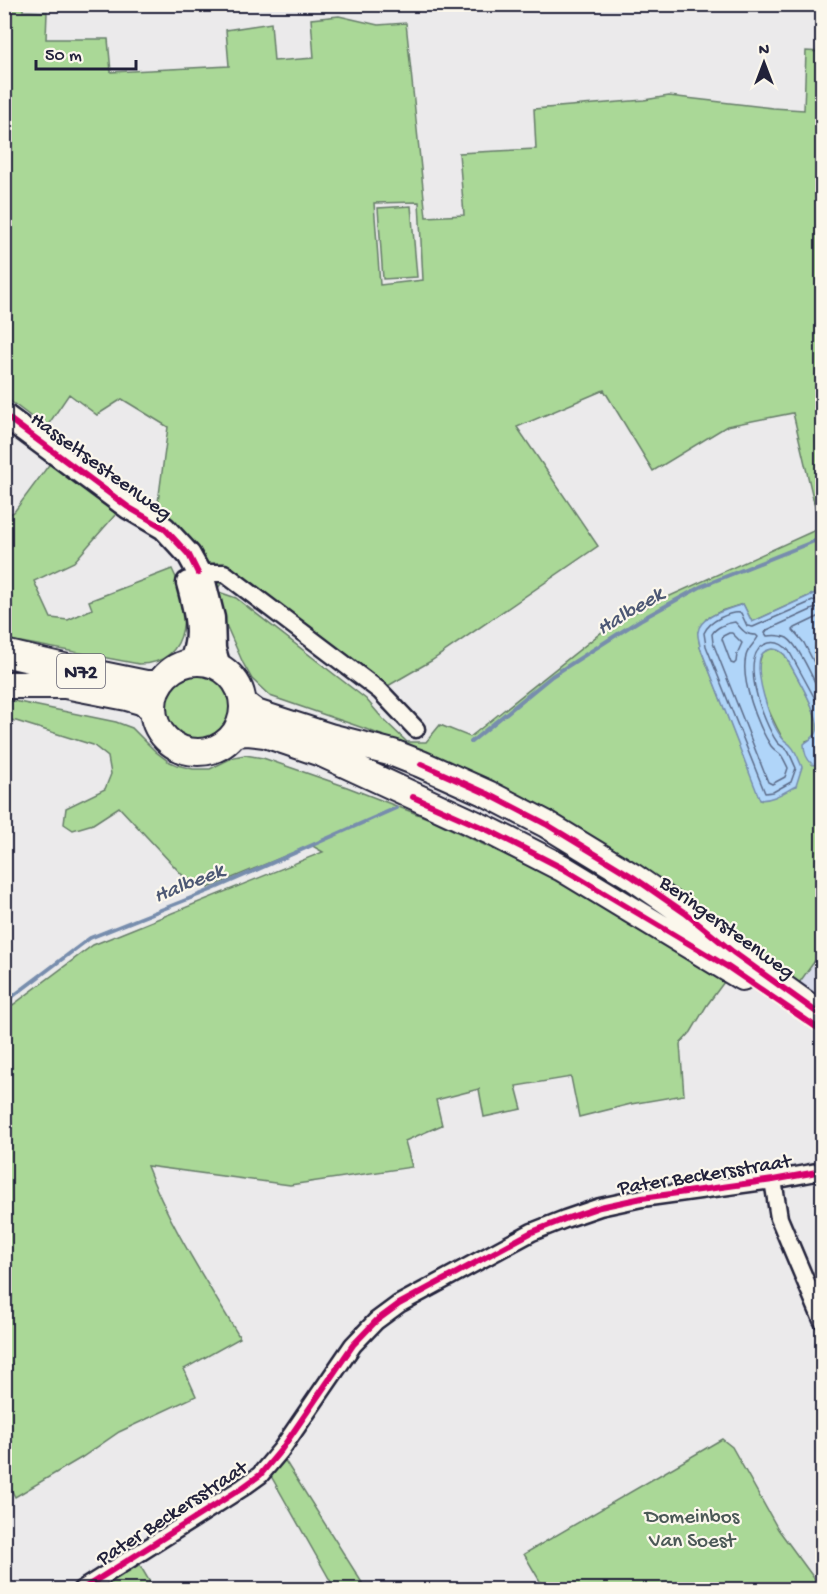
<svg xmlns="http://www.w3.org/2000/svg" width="827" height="1594" font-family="'Gochi Hand',sans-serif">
	<rect width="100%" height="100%" fill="#ebeaeb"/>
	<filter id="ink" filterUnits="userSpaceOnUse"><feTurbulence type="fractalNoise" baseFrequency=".0167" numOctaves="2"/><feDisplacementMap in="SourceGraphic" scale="12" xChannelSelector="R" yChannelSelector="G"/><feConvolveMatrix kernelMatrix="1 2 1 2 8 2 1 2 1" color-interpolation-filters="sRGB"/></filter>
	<g filter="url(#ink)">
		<!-- built -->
		<path fill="#d8dbea" d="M822,951V1002L799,983Z"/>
		<!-- green -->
		<path fill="#aad897" stroke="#667d69" stroke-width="1.5" fill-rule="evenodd" d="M5,5H23V11L47,12L46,39H108L111,72L229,66L226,30L271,23L274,61L314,58L311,19L339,16L378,25L406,23L426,217L464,215L459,153L536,149L534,109L644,100L669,96L773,108L804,110L806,51L822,52V590L752,622L743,604L721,611L706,619L698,632L700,647L761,800L783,739C771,717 750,677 763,652C771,647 778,648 785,655C792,669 827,722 815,737C812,739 809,740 806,741L812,764L822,762V951L799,983L690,902L485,780L422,751L363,728L270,696L252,679L243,663L191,546L157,510L168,427L122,399L97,415L69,394L46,428L5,397ZM419,202L423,280L380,285L374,203ZM604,390L653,471L727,426L793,413L820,528L617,620L470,737L440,725L426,742H407L383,719L366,699L236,598L216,591L225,578L386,687L431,661L598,546L517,427Z
			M411,206L417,277L383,279L378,208Z
			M51,462L116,514L74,562L34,581L51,618L68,620L92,609L89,601L172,569C190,604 193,664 139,664L5,639L4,517L14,512Z
			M165 708a33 33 0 1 1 66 0a33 33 0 1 1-66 0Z
			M4,699L116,722L132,728L156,752L168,761L177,765L193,769H210L234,757L245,755L263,758L347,787L430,819L570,886L724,982L707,1005L691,1032L680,1044L684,1095L631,1104L579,1117L571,1077L516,1086L522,1109L484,1117L479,1089L436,1100L442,1125L405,1141L412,1167L290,1185L147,1166C170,1227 207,1282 240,1338L184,1369L196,1396L119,1432L81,1458L15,1497L4,1476L5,1011L93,945L323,852L311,845L208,888L206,883L186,879L119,807L93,824L73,830L64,824L66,808L105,789L111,774L108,757L93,745L16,721L5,719Z
			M722,1439L732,1447L778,1529L819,1585L822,1583V1589H541L544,1588L524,1554Z
			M284,1459L366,1589H335L271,1476Z
			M138,1562L154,1589L95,1590Z"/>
		<!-- water -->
		<path fill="#b0d5f9" stroke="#778dad" stroke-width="1.5" d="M822,590V762L813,765C806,759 804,753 804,744C809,739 815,738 817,731C821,714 793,671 785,655C780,650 775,647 768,650C759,653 759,661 759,669C760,687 771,727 784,740C786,742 789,743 791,746C796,751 799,760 802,767L796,786C784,792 774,800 760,800L700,647C700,643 697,636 698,632C699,616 730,609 743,604L752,622Z"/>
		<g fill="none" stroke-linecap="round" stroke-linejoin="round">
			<!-- shore -->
			<path stroke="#5b6a87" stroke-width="1.5" d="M822,597L753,627L747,626L741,613C730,611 709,621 704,633L706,646L765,793L773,792L791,782L796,768C793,762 791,756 788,751C785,747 780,746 777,742C764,724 735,651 769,643C777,641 783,644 789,651L819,706L822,721
				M822,605L767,630L765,633L767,636C774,635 781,635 787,638C799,645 815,683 822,697
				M822,615L795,628L793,630L804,643L822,678
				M735,622C742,629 744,635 756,635L758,637C755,643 748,648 746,656C740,680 758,726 771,746C774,750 778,752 781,755C784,759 786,764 788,768L785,777L772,784L768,782L713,643L712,634C716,627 727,623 735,622Z
				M729,633H732L742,643L737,654L736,662L734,664L731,663L722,639L723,636Z"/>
			<!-- stream -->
			<path stroke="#778dad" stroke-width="4" d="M471,742L552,676L640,620L702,586L822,538
				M4,1003L90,938L211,890L396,808"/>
			<defs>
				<path id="street" d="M198,573H224L380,691L416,729
					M773,1180L779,1218L822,1320
					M81,1590L242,1488L260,1475L281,1450L353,1345L376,1321L399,1304L532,1232L565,1219L600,1207L642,1198L773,1180L822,1171"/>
				<path id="secondary" d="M4,415L128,507L164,528L189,555L204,582L213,618L214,649L219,667
					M188,583C195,609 203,637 190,662"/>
				<path id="primary" d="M4,653L68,668L146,684H159
					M153 707a45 45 0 1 1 90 0a45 45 0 1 1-90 0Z
					M4,685H65L127,697L141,701L153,708
					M244,704L256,713L330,737L393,753L421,764L488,794L546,824L633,877L685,913L733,952L822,1016
					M235,733L248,732L265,734L321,753L490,831L562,868L742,977"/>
			</defs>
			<!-- street casing -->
			<use href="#street" stroke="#22223b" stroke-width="21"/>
			<!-- secondary casing -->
			<use href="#secondary" stroke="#22223b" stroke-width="27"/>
			<!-- primary casing -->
			<use href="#primary" stroke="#22223b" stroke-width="30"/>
			<!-- street -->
			<use href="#street" stroke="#fbf7ec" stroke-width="16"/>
			<!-- secondary -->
			<use href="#secondary" stroke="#fbf7ec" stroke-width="22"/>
			<!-- primary -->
			<use href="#primary" stroke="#fbf7ec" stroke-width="26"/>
			<defs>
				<path id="cycleway" d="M4,415L128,507L164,528L189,555L198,573
					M421,764L488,794L546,824L633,877L685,913L733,952L822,1016
					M413,797L490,831L562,868L728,967L822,1031
					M81,1590L242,1488L260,1475L281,1450L353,1345L376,1321L399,1304L532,1232L565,1219L600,1207L642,1198L773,1180L822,1171"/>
			</defs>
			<!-- cycleway casing -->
			<use href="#cycleway" stroke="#fbf7ec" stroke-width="10"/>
			<!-- cycleway -->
			<use href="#cycleway" stroke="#d6006c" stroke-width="6"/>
		</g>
	</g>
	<g text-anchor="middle" stroke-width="4.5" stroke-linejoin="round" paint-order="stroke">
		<!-- shield labels -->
		<rect fill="#fbf7ec" stroke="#636270" stroke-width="1.5" x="57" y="654" width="48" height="34" rx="4.5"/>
		<g font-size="20" font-weight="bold" fill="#22223b">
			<text x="81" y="678">N72</text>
		</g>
		<!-- street labels -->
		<g font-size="21" fill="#22223b" stroke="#fbf7ec">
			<text transform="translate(102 465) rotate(36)" y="7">Hasseltsesteenweg</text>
			<text transform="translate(728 926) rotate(36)" y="7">Beringersteenweg</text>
			<text transform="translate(704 1173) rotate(-9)" y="7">Pater Beckersstraat</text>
			<text transform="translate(171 1512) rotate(-33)" y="7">Pater Beckersstraat</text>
		</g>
		<!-- park labels -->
		<g font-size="21" fill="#4b5957" stroke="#fbf7ec">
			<text x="692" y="1522">Domeinbos<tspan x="692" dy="24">Van Soest</tspan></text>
		</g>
		<!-- water labels -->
		<g font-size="22" font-style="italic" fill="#4d5874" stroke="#fbf7ec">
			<text transform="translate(629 609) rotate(-31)" y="8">Halbeek</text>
			<text transform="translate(188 881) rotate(-22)" y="8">Halbeek</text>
		</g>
	</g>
	<!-- margin -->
	<rect width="827" height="1594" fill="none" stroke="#fbf7ec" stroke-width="24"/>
	<rect x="12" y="12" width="803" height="1570" fill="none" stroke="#22223b" stroke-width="2" filter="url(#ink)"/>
	<!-- north arrow -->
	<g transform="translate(764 63)" stroke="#fbf7ec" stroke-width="4.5" paint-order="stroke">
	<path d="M0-4.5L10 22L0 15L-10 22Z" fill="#22223b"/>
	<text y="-9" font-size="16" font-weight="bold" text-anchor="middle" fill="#22223b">N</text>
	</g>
	<!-- scale -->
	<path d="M36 60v9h100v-9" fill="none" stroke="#22223b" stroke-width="3"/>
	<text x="45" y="60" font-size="18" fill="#22223b" stroke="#fbf7ec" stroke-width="4.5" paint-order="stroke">50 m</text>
</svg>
